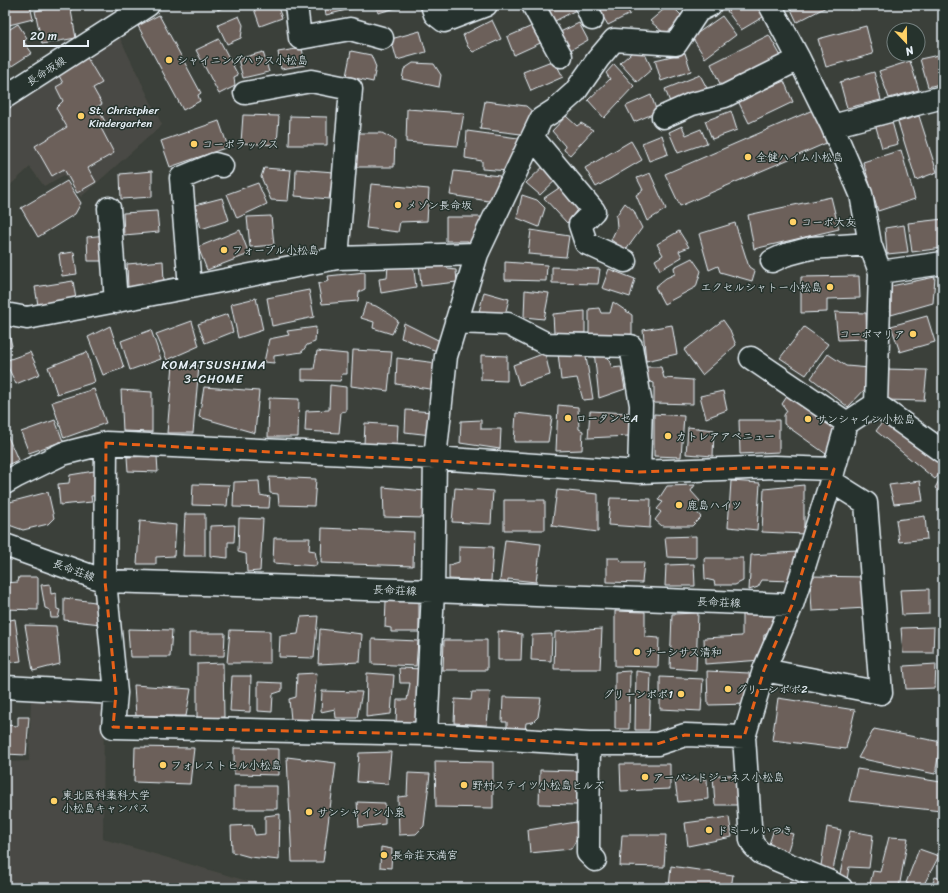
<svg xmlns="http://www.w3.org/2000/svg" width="948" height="893" font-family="Sriracha,'Klee One',sans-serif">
	<rect width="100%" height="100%" fill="#3b403a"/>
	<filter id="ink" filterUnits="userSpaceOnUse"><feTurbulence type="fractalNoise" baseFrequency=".025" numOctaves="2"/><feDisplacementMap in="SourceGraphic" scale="8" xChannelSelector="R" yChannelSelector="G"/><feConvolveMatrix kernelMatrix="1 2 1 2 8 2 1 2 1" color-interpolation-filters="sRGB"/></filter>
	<g filter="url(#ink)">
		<!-- built -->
		<path fill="#4a4a44" d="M117,32L162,125L81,197L64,175L44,186L30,167L5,190V106Z
			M31,700L104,702L103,839L247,881L299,888H5V762L29,761Z"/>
		<!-- building -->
		<path fill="#6c605a" stroke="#e8f1f8" d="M5,5H30L33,19L5,26Z
			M65,5H70L76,38L42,44L35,11Z
			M216,5H228L218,10Z
			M256,5H277L282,18L260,26L253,6Z
			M324,5H355V8L326,15Z
			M376,5H407L378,13Z
			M545,5H576L578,9L553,22Z
			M596,5H624L630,14L608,25Z
			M669,5H671L684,18L665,34L650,21Z
			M739,5H762L768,14L741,30L727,11Z
			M789,5H830L797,22Z
			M848,5H864L850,10Z
			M159,15L201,93L198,95L200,101L183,110L138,26Z
			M239,16L243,25L241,38L227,44L218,25Z
			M722,16L736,35L705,58L692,37Z
			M492,20L501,39L473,52L468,47L463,35Z
			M539,23L547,40L514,55L507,37Z
			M579,23L588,40L567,52L558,33Z
			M18,24L27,38L24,42L32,53L7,69L5,65V32Z
			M866,26L873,54L826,67L818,39Z
			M420,31L426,52L397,60L391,39Z
			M769,35L782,58L721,86L711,64Z
			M219,39L238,75L234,77L235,86L219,94L196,50Z
			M638,47L645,54L652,69L637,82L620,63Z
			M302,48L305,65L281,69L278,52Z
			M351,51L371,55L376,67L373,82L346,76Z
			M263,52L269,72L243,78L238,59Z
			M685,53L691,71L661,81L655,60Z
			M943,54V83L928,87L920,59Z
			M86,56L102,83L93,88L102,104L97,107L107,125L101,128L114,153L88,168L96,182L77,193L64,169L52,176L35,146L67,127L56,108L63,101L56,87L63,83L57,72Z
			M554,60L563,77L531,91L523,72Z
			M910,61L919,90L889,98L879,71Z
			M413,63L434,64L441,75L439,87L402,79L404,69Z
			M614,64L634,86L604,118L588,100L610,79L606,73Z
			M874,72L881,100L847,108L840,82Z
			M700,75L708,90L671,105L665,89Z
			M784,81L793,102L749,123L738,101Z
			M651,95L657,112L634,122L626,106Z
			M485,101L526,106L535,114L521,134L480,129Z
			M407,109L464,113L458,146L406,142Z
			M815,109L831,141L680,206L665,174Z
			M731,111L737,130L712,139L705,121Z
			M243,115L279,116L277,145L241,143Z
			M290,116L327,117V145H289Z
			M566,116L577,126L581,123L593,130L570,155L564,150L565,146L552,131Z
			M919,116L937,172L916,180L898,122Z
			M219,121L228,147L170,167L161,141Z
			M892,122L898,144L882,148L876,127Z
			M682,126L686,135L701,129L707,143L678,153L669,132Z
			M467,131L525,139L509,171L482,169V161L465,158Z
			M358,133H382L395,140L394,167H355Z
			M662,135L668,154L649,161L642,143Z
			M631,141L642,160L596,187L585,168Z
			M901,150L915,199L878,211L863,162Z
			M548,162L560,176L540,195L526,183Z
			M264,168L291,170L288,201L271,200L261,177Z
			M296,169L334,172L329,199L295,196Z
			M152,171V197L121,199L120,174Z
			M454,171L500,176L495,202L450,195Z
			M650,173L666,209L647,221L636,195L643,190L637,178Z
			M67,181L81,203L75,214L38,237L21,208Z
			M258,183L267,204L237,218L227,194Z
			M371,184L429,189L427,221L400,222L398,232L366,228Z
			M559,188L579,207L567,223L544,198Z
			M522,195L537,200L545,208L539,227L517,218Z
			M831,197L839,229L754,249L748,215Z
			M222,198L229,220L201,229L195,205Z
			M625,203L634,211L636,216L642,228L626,250L611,240L617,227L616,216Z
			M157,211L159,232L124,235L123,213Z
			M271,216L274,245L250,247L247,217Z
			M446,217H483L476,246L468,245V241H446Z
			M943,219V248L912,252L908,223Z
			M735,223L749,267L755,271L752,281L720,272L718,266L709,270L699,234Z
			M904,225L908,252L887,254L885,228Z
			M240,230L249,254L207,270L198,247Z
			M531,230L569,236L566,257L528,254Z
			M679,231L689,247L679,251L682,257L660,270L655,260L663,255L657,244Z
			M106,235L107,261H88L87,237Z
			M74,252L77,274L62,276L59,254Z
			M692,258L701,271L696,287L664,304L655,287L666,278L675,274L674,267Z
			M163,261L164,282L128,288L127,264Z
			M419,262H446L448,269L456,270L457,282L421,286Z
			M505,262L547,265L546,281L505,280Z
			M413,263L416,287L381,293L379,279L387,278L388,266Z
			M552,267L600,269L598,284L552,283Z
			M609,269L635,279L630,297L602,288Z
			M365,272V289L359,292L358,301L322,304L318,284L329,281L328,276Z
			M859,276L860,298L827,299V312L801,313V277Z
			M935,277L933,303L891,315V286Z
			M73,281L76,299L38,305L35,287Z
			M309,290L314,317L272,326L267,298Z
			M525,290L549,293L544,319L524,317Z
			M484,292L509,299L504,319L479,312Z
			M256,298L263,330L238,338L231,304Z
			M613,302L632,315V336L589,338V309L599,308L601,313H610Z
			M366,303L376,306L391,315L398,321L392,334L373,328L374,322L361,318Z
			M585,311V333H554L553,314Z
			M835,312L866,313L867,339L838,340Z
			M228,314L233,332L205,343L198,324Z
			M927,316L935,342L900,352L891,326Z
			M723,320L730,330L736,345L702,375L684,350Z
			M192,321L199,346L167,360L156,334Z
			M404,323L446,344L437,351L401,338Z
			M672,325L677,354L646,361L643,330Z
			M110,326L124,368L103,375L88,337Z
			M316,327L315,342L307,345L302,352L274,356V363L264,362L269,339L289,335L287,331Z
			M804,327L828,344L806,375L780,358Z
			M5,329H8L12,346L5,348Z
			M151,330L161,359L130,370L121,341Z
			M353,350L392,352L388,391L351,386Z
			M317,351L347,354V374H342L340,381L302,380V369H314Z
			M585,351L593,399L583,400L577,378L561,380L558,353Z
			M594,351L606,352L612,368L621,367L625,389L599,398Z
			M30,352L40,374L16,384L5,361Z
			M87,352L95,382L57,394L48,367Z
			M545,353L550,375L519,385L513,365Z
			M828,354L846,366L870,368V384L848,407L811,378Z
			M481,355L507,356V381L481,380Z
			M397,358L437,363L436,390L396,384Z
			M173,364L199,366L193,433H167Z
			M645,367H661L664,378L693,380V404L654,403V383L648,381Z
			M886,369L927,370L924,401L886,400Z
			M330,385L346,387V411L341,412L339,433L305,431L306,411L329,410Z
			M204,387L259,391L255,433L199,417Z
			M94,389L106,423L64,438L52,402Z
			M121,390L152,392V432L123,431Z
			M723,391L727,410L706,418L700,396Z
			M790,392L842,427L826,454L784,424V415L787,411L782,404Z
			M269,398L299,399L298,437H268Z
			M558,405L578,407L579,429L583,431L582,450L556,451Z
			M406,410L433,412L431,435L405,432Z
			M590,411L629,413V436L588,438Z
			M516,413L552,417L548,442H514Z
			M654,414L684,416L681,457L654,456Z
			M55,420L63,441L29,453L21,432Z
			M481,420V429H501L500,449L460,443L461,421Z
			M739,420H779V452L740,454Z
			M884,420L943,464V470L935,479L876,431Z
			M365,423L398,425L397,446L364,444Z
			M688,427L714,430L713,456L686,454Z
			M5,430L18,460L5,466Z
			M157,456L158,472L128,471L127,457Z
			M100,470L101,495L91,496L92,502L60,505L58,484L69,483L70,475Z
			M942,475H943V494L935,488Z
			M269,477L316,479L314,506L279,505L278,494L270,493Z
			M259,481L260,495L270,497L269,508L233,507L234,482Z
			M731,481L760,483L757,530L728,527Z
			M920,481L923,501L894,504L889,485Z
			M193,484L229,485L227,506L192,505Z
			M695,485L691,491L700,501L694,509L701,517L692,526H662L655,520L661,512L657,509L663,502L658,500L667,486Z
			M804,485V534L762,532L764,489Z
			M383,487L425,491L423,518L384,517Z
			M455,488L493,491L491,524L452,522Z
			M557,490L598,494V532L552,526Z
			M48,492L54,518L48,524L23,530L9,525L6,503Z
			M610,498L651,499L650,528L608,525Z
			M504,500H545V530H504Z
			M185,514H205V556H183Z
			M925,516L927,539L899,542L896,520Z
			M239,518L263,519L260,571L247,572L246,554L238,552Z
			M140,521L176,525L174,556L156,557V564H137Z
			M235,525L234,542H228V558L210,556V526Z
			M322,528L414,532L413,566L321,563Z
			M696,536V558L667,557L665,537Z
			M274,538H310L309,550L315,551L317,562L316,566L273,563Z
			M505,540L541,544L536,582L508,579L507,589L499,588Z
			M459,546L493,547L491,581L449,579V565L459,562Z
			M797,552L793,581L762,580L758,587L749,590L751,555Z
			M607,558H619L622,562H644L642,583L607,582Z
			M704,558H743V581L735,585H715L714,581L705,579Z
			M694,564L695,586H665L666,565Z
			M810,576L867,577V608L812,611Z
			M19,577H38V610L5,609V583L18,582Z
			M50,584L51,594L56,593L57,609L60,610L58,618H51L50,610L45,608L41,585Z
			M929,589V614L902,615L900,590Z
			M64,598L103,603L101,624L64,620Z
			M386,601H419V632H391V628L385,627Z
			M615,611L645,612V637L659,638L658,667L615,666Z
			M742,611H778L773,634L764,635L762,660L705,664L704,638L742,636Z
			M698,613L696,670L670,668L672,614Z
			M318,616L314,658L279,657L280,636L298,634L301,617Z
			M15,619L21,661L5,663V621Z
			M25,625L56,626L60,664L33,671Z
			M934,627L933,653H903L901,628Z
			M128,629L172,630L170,657H130Z
			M320,629L362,634L360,662L318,664Z
			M602,629L600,669H554L555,632Z
			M230,630L270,631V663H227Z
			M498,631L522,634L521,660H498Z
			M189,633H225L224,656H189Z
			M552,634L551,661L531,660L532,635Z
			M372,639L418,641L416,666L372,664Z
			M444,640H487V670H443Z
			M223,663L224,717L197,719V664Z
			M936,664L935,688L906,689L904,666Z
			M399,668L424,669L421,724L396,723L397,700H407L410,683H400Z
			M630,671L629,729H615V672Z
			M636,671L651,673L649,730H635Z
			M707,671L749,673L750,704L708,705Z
			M317,673L312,720H291L289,699L296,697L297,674Z
			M367,673L394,675L391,714L366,717Z
			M232,676H251L250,712L230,711Z
			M660,677L703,679L701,711L660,709Z
			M258,682L282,683V691L273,694L272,712L258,711Z
			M134,685L191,689L186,716H136Z
			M322,691L362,692L357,718H336L335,709L321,712Z
			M472,692H490L487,725L454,723L455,699L471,700Z
			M503,697L541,698L538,717L533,722L526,723L525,731L507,732V722H502Z
			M778,698L855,710L846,749L772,740Z
			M18,717H29L26,755L5,754V725L18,726Z
			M874,729L941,742L935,774L858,758Z
			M135,747L194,748L190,784L134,782Z
			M234,748L279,749V775L234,774Z
			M391,752L388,784L357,782L359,753Z
			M287,757L336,763L323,862H292Z
			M435,761L493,762V808L436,807Z
			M620,764H670V789L621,791Z
			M857,769L941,782V811L849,801Z
			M540,770L581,771L577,805L539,804Z
			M408,773L430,774L424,826L416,834L399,835L398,797L407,796Z
			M713,775H737L738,805H715Z
			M707,779L708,799L678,802L675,781Z
			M234,786H277V809H234Z
			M357,802L385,803V824L359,827Z
			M280,814L279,860L250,857L232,852L231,826L252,825L255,835L265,834V816Z
			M729,817L732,837L688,846L685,823Z
			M576,822L578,837L571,849L530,853L528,830Z
			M827,827L841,830L832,875L820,872Z
			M774,829L793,834L787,853L768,847Z
			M850,831L873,835L869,868L849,867L846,886L838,882Z
			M622,835H666L664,867L620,866Z
			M889,837L908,838L899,888H869L873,871L880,872Z
			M381,847L392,849L391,868L380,867Z
			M919,849L939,856L922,888H917L906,883Z
			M671,866L733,875L731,888H669Z
			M935,877L943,879V888H931Z
			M789,882L809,888H787Z"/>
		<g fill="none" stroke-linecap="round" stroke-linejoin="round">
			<defs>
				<path id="minor" d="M296,5L300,38L350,29L382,38
					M432,5L435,14L444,21L486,5
					M533,5L561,56
					M586,5L592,19
					M770,5L799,59L832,126L861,194L870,244L880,272L876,404
					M245,93L311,81L351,89L337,258
					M5,97L148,5
					M663,117L692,104L725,96L799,59
					M832,126L943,97
					M533,138L594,211L580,225L586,243L625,261
					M109,208L116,302
					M772,261L785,255L811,248L870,244
					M880,272L943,263
					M190,287L181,178L215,164L222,166
					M5,314L27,318L190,287L337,258L477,254
					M456,322L508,324L547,344L631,346L641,405L639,472
					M751,358L847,423
					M876,404L943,452
					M106,443L105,581L116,693L113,727L426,734L589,744H657L685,735L744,737
					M5,483L17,476L62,454L106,443L435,458L639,472L774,467L834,469
					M5,545L105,581L433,591L792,605
					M764,670L881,693L866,503L831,481
					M5,687L116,693
					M426,734L433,591L435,458L446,356L477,254L541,119L555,110L575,92L598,59L614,40L676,44L698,11L710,5
					M589,744L588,853L595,860
					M841,888L830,882L761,853L754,846L751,840L744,737L764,670L792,605L831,481L834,469L847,423L876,404"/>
			</defs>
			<!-- minor casing -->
			<use href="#minor" stroke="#e8f1f8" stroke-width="25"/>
			<!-- minor -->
			<use href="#minor" stroke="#26332d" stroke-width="22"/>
		</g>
	</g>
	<!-- marked area -->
	<path fill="none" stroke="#e86118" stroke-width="3" stroke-dasharray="8 5" stroke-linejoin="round" d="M106,443L639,472L774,467L834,469L792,605L764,670L744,737L685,735L657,744H589L426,734L113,727L116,693L105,581Z"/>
	<!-- markers -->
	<g fill="#ffd166" stroke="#26332d" stroke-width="1.5">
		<circle cx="169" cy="60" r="4"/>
		<circle cx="81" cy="116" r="4"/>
		<circle cx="194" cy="144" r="4"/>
		<circle cx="748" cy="157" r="4"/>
		<circle cx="398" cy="205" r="4"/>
		<circle cx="793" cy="222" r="4"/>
		<circle cx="224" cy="250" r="4"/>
		<circle cx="830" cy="287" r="4"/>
		<circle cx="913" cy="334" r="4"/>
		<circle cx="568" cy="418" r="4"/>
		<circle cx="808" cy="419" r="4"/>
		<circle cx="668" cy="436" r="4"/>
		<circle cx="679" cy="505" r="4"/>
		<circle cx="637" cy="652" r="4"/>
		<circle cx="728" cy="689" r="4"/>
		<circle cx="681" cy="694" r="4"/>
		<circle cx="163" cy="765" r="4"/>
		<circle cx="645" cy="777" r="4"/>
		<circle cx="464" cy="785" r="4"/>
		<circle cx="54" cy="801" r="4"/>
		<circle cx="309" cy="812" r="4"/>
		<circle cx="709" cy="830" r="4"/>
		<circle cx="384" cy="855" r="4"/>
	</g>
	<g text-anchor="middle" stroke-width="3" stroke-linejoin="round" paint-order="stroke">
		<!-- poi labels -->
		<g font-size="11" fill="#e8f1f8" stroke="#26332d" text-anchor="start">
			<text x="177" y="64">シャイニングハウス小松島</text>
			<text x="89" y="114">St. Christpher<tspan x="89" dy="13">Kindergarten</tspan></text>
			<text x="202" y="148">コーポラックス</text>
			<text x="756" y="161">全健ハイム小松島</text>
			<text x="406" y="209">メゾン長命坂</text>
			<text x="801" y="226">コーポ大友</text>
			<text x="232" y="254">フォーブル小松島</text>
			<text x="822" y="291" text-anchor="end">エクセルシャトー小松島</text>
			<text x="905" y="338" text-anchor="end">コーポマリア</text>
			<text x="576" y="422">ロータンセA</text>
			<text x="816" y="423">サンシャイン小松島</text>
			<text x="676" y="440">カトレアアベニュー</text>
			<text x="687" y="509">鹿島ハイツ</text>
			<text x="645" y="656">ナーシサス清和</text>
			<text x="736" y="693">グリーンポポ2</text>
			<text x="673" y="698" text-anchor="end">グリーンポポ1</text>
			<text x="171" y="769">フォレストヒル小松島</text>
			<text x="653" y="781">アーバンドジュネス小松島</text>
			<text x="472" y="789">野村ステイツ小松島ヒルズ</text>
			<text x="62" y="799">東北医科薬科大学<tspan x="62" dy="13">小松島キャンパス</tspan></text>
			<text x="317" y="816">サンシャイン小泉</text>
			<text x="717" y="834">ドミールいつき</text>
			<text x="392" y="859">長命荘天満宮</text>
		</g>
		<!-- street labels -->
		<g font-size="11" fill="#e8f1f8" stroke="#26332d">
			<text transform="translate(46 71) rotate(-33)" y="4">長命坂線</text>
			<text transform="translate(74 570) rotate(20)" y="4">長命荘線</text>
			<text transform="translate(395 590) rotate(2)" y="4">長命荘線</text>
			<text transform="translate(719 602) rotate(2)" y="4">長命荘線</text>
		</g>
		<!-- neighbourhood labels -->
		<g font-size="12" letter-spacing="1" fill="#e8f1f8" stroke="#26332d">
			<text x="214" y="369">KOMATSUSHIMA<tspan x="214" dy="14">3-CHOME</tspan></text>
		</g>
	</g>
	<!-- margin -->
	<rect width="948" height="893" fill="none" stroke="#26332d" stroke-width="20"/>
	<rect x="10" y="10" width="928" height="873" fill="none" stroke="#e8f1f8" stroke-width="1.5" filter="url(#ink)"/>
	<!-- north arrow -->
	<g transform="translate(906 42) rotate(158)"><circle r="19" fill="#26332d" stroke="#747f7e"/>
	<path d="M0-3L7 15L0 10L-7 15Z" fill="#ffd166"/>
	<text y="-6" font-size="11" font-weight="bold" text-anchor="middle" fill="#e8f1f8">N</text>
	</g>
	<!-- scale -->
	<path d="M24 40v6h64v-6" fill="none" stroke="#e8f1f8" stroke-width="2"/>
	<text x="30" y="40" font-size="12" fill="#e8f1f8" stroke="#26332d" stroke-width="3" paint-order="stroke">20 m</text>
</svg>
